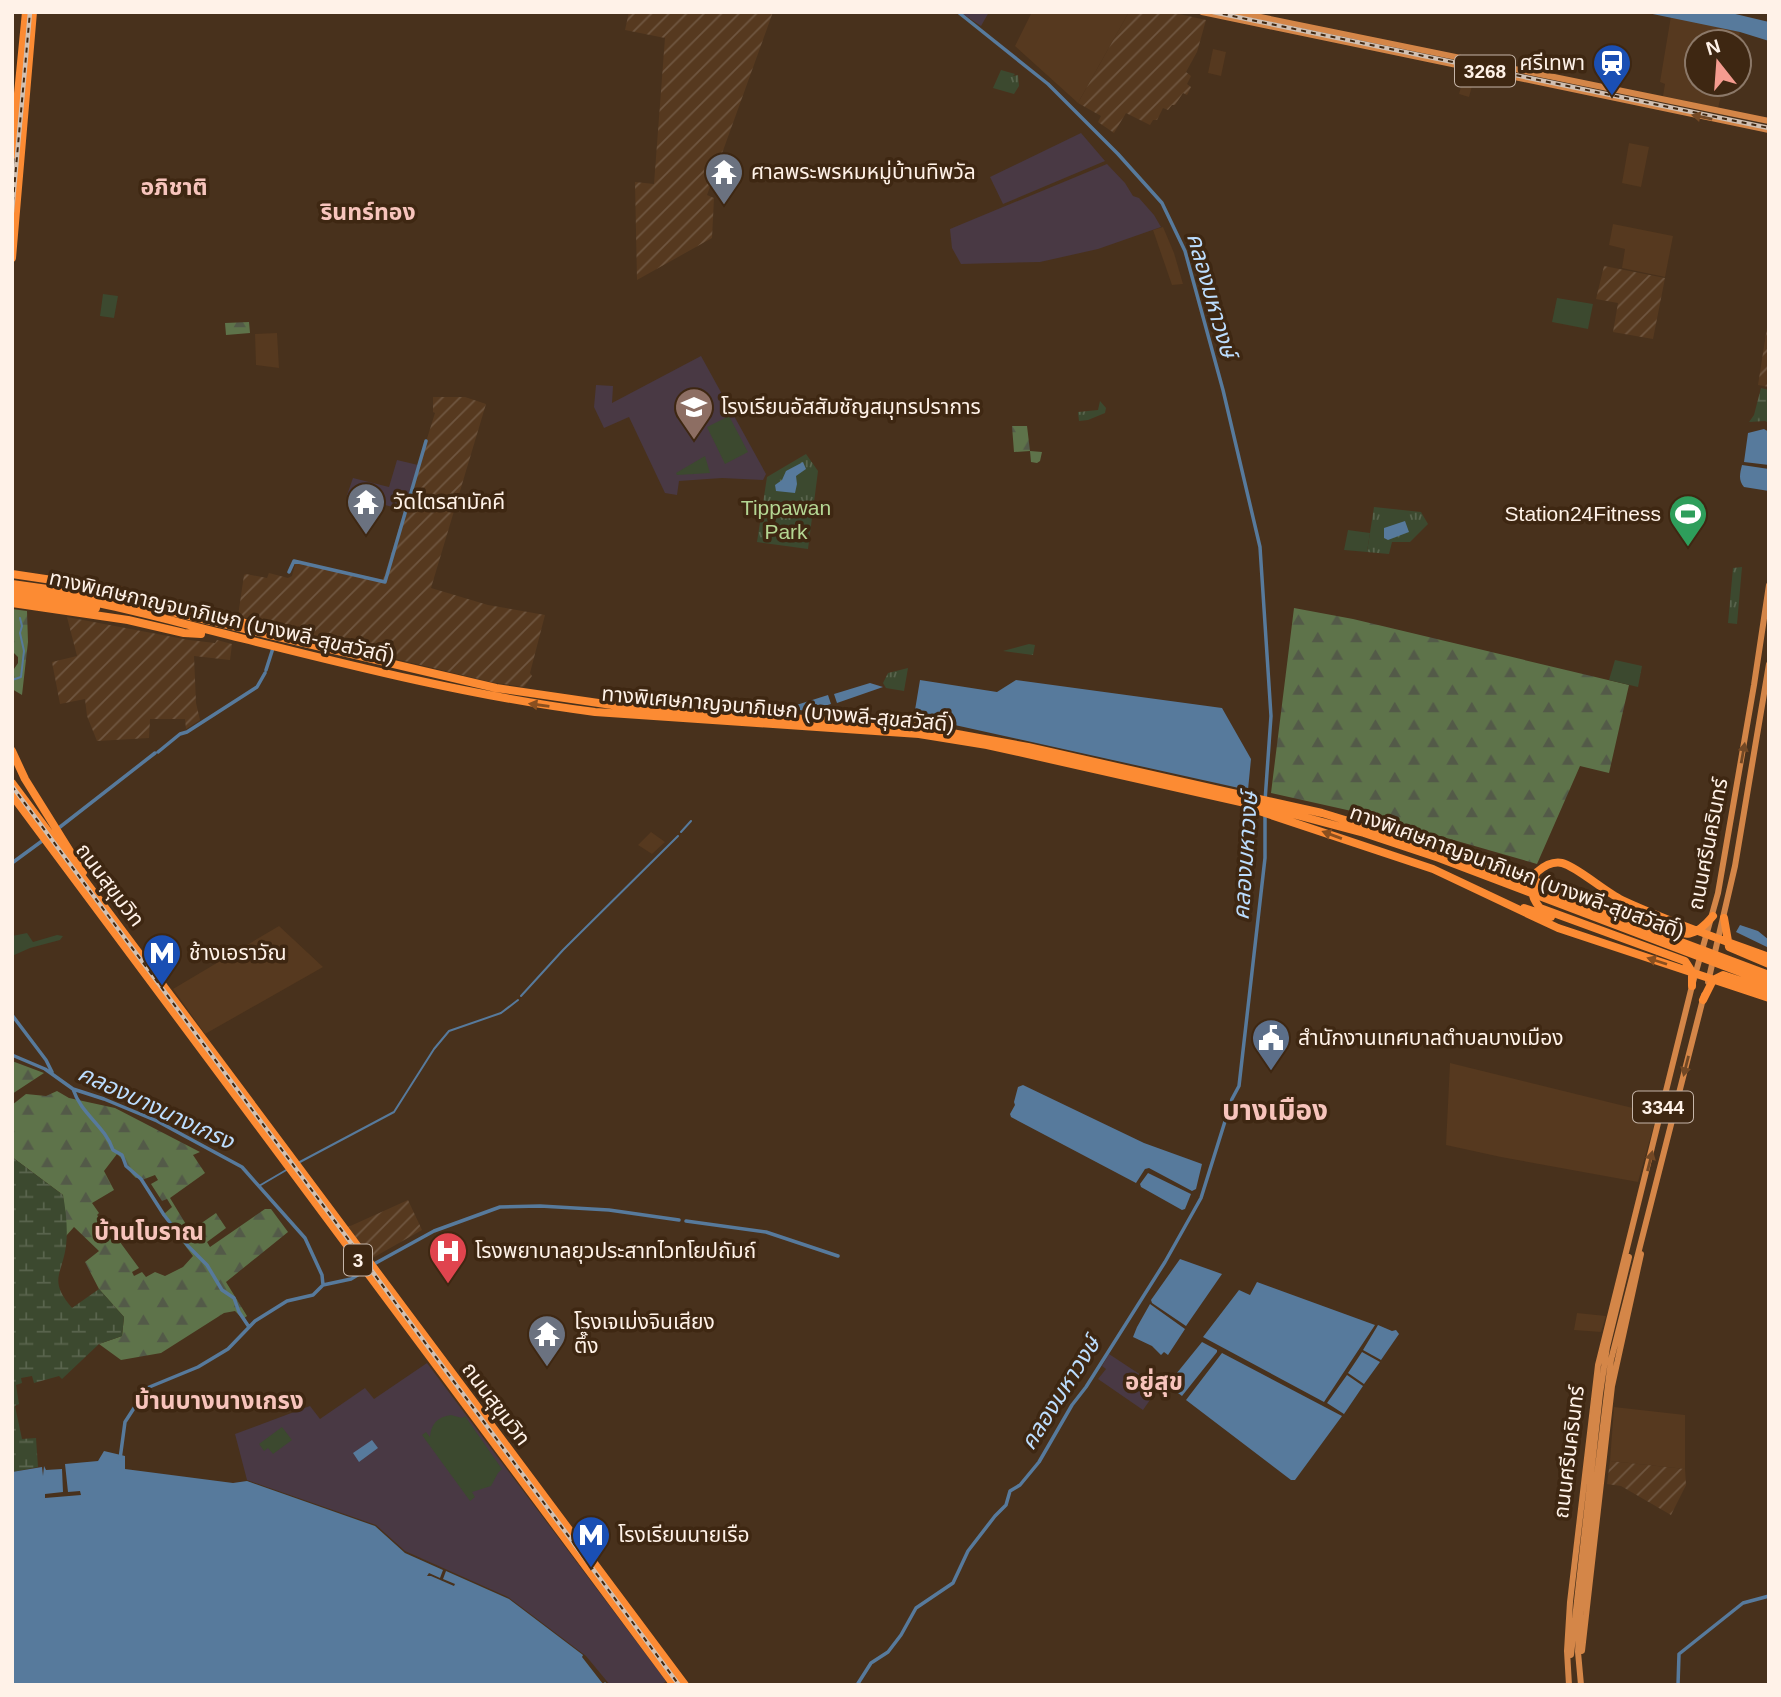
<svg xmlns="http://www.w3.org/2000/svg" width="1781" height="1697" font-family="Arial,'Noto Sans Thai',sans-serif">
	<defs>
		<pattern id="industrial-furrows" width="10" height="10" patternUnits="userSpaceOnUse" patternTransform="scale(1.75)"><rect width="10" height="10" fill="#56391f"/><path d="M-1 1l2-2M0 10L10 0M9 11l2-2" fill="none" stroke="#6f5640"/></pattern>
		<pattern id="forest-firs" width="22" height="20" patternUnits="userSpaceOnUse" patternTransform="scale(1.75)"><rect width="22" height="20" fill="#5e734a"/><path d="M5 1l3.5 6h-7zM16 11l3.5 6h-7z" fill="#535a48"/></pattern>
		<pattern id="wetland-marsh" width="20" height="14" patternUnits="userSpaceOnUse" patternTransform="scale(1.75)"><rect width="20" height="14" fill="#3c492f"/><path d="M1 5h8M5 5V1M11 12h8M15 12V8" fill="none" stroke="#59644d"/></pattern>
		<pattern id="park-tufts" width="24" height="20" patternUnits="userSpaceOnUse" patternTransform="scale(1.75)"><rect width="24" height="20" fill="#3c492f"/><path d="M3 7l-1-3M5 7V3M7 7l1-3M15 17l-1-3M17 17v-4M19 17l1-3" fill="none" stroke="#59644d"/></pattern>
	</defs>
	<rect width="100%" height="100%" fill="#48311c"/>
	<!-- built -->
	<path fill="#56391f" d="M1032,12H1129L1078,103L1015,46Z
		M1671,16L1740,32L1737,42H1697V84H1724L1718,108L1663,96L1665,84L1660,82Z
		M1213,49L1226,52L1221,76L1208,73Z
		M1465,72L1475,75L1469,97L1459,94Z
		M1629,143L1649,147L1641,187L1622,183Z
		M1613,224L1673,236L1665,277L1622,268L1625,249L1609,245Z
		M1163,227L1174,253L1183,284L1172,285L1153,230Z
		M277,333L279,368L256,365L255,334Z
		M651,832L665,842L652,854L638,845Z
		M279,926L323,967L205,1034L173,989Z
		M1450,1063L1657,1114L1638,1182L1501,1157L1446,1145Z
		M1577,1313L1606,1316L1601,1332L1574,1330Z
		M1614,1407L1685,1415V1469L1610,1461Z"/>
	<!-- industrial -->
	<path fill="url(#industrial-furrows)" d="M629,12H773L707,195L714,198L712,238L637,280L635,182L654,184L665,38L625,30Z
		M1129,12H1170L1206,20L1197,52L1186,72L1191,76L1187,84L1191,87L1187,95L1183,93L1175,105H1172L1168,110L1163,108L1157,120H1153L1150,125L1126,113L1114,133L1098,122L1101,116L1078,103Z
		M1604,266L1665,278L1653,339L1613,332L1618,303L1596,299Z
		M1769,315V387L1758,385Z
		M433,397H465L486,404L431,588L488,605L545,615L530,673L532,676L524,687L491,682L359,650L297,630L238,616L244,575L246,574L267,578L269,573L288,578L292,576L296,561L383,580L435,413L433,412Z
		M67,617L189,640L215,643L217,640L232,644L230,660L194,656L196,703L200,720L186,729L185,719H150L149,738L97,741L87,716L85,699L60,704L52,662L77,656Z
		M408,1200L422,1230L369,1260L346,1228Z
		M1610,1461L1685,1469L1686,1485L1671,1515L1621,1486L1607,1484Z"/>
	<!-- education -->
	<path fill="#493944" d="M960,12H989L981,26Z
		M1081,133L1105,161L1003,204L990,177Z
		M1107,164L1125,183L1133,196L1139,198L1154,215L1161,227L1098,249L1040,262L961,264L952,248L950,229Z
		M701,356L766,474L763,480L722,478L679,481L677,495L665,493L629,417L604,428L594,407L596,385L613,386L612,403Z
		M397,460L418,465L404,510L347,495L353,478L389,487Z
		M1109,1354L1159,1387L1143,1410L1098,1379L1106,1369L1102,1366Z
		M427,1363L666,1681L661,1685H610L586,1656L508,1597L405,1551L376,1525L247,1480L235,1434L310,1406L320,1419L365,1388L374,1399Z"/>
	<!-- green -->
	<path fill="#3c492f" d="M103,294L118,296L114,318L100,316Z
		M1557,298L1593,304L1588,329L1552,322Z
		M729,416L748,452L725,464L707,427Z
		M705,456L710,473L677,475L676,473Z
		M1348,530L1370,533L1367,552L1344,550Z
		M27,933L33,942L57,935L63,936L60,940L30,948L12,956V936Z
		M451,1415L462,1418L465,1416L502,1469L498,1473L491,1486L472,1492L475,1497L470,1501L422,1435L426,1432L430,1437C431,1423 438,1417 451,1415Z
		M282,1427L292,1440L273,1454L268,1448L264,1451L259,1444Z"/>
	<!-- forest -->
	<path fill="url(#forest-firs)" fill-rule="evenodd" d="M249,322L250,333L226,335L225,323Z
		M1012,426H1027L1030,451L1042,452L1040,461L1037,463L1031,462L1030,451L1014,452Z
		M1294,608L1353,619L1629,685L1609,773L1580,766L1537,864L1356,812L1271,793Z
		M12,609L27,611L28,642L22,695L12,689V672L18,663V657L12,651V615L14,611Z
		M12,1061L44,1073L12,1094Z
		M57,1091L69,1098L115,1108L200,1152L193,1155L205,1173L170,1198L190,1231L216,1213L226,1228L207,1242L210,1247L265,1209H271L288,1232L226,1282L247,1316L243,1319L235,1311L224,1313L161,1353L121,1360L99,1344L122,1336L124,1317L99,1289L85,1262L99,1251L74,1227L66,1236L63,1195L12,1157V1105L26,1094L46,1096ZM117,1154C126,1161 126,1169 136,1178L139,1177L142,1180L155,1175L158,1180L151,1184L162,1201L167,1199L172,1207L164,1214L183,1238L181,1240L193,1256L183,1267L165,1276L155,1272L146,1277L142,1272L134,1276L132,1272L139,1268L117,1238L111,1240L107,1233L108,1226L97,1215L99,1213L92,1203L114,1190L104,1171Z"/>
	<!-- wetland -->
	<path fill="url(#wetland-marsh)" d="M1761,388L1769,390V423L1765,421L1749,422L1754,415Z
		M12,1157L63,1195C66,1211 68,1230 66,1246C62,1275 48,1280 72,1308L99,1289L124,1317L122,1336L99,1344L62,1379L59,1376L34,1383L32,1376L21,1378L22,1383L16,1385L19,1404L15,1406L22,1439L36,1438L38,1467L12,1472Z"/>
	<!-- park -->
	<path fill="url(#park-tufts)" d="M1001,70L1015,74L1013,76L1018,75L1019,86L1014,94L993,88Z
		M1100,401L1106,408L1105,413L1088,420L1079,421L1078,412L1098,410Z
		M806,454L818,471L808,549L757,542L767,477Z
		M1374,507L1421,512L1428,524L1410,542H1392L1389,554L1367,552Z
		M1742,567L1737,624L1728,623L1733,568Z
		M1029,644L1035,645L1033,655L1003,651Z
		M1615,660L1642,666L1638,687L1609,680Z
		M908,668L904,691L886,688L883,683L888,673Z"/>
	<!-- water -->
	<path fill="#577a9c" d="M1643,12H1727L1769,22V41L1740,32Z
		M1764,429L1769,432V465L1744,462L1748,433Z
		M803,462L806,469L796,476L797,484L795,493L776,491L775,485L782,480L786,471Z
		M1742,465L1769,469V491L1744,487C1738,480 1740,473 1742,465Z
		M1405,521L1409,532L1388,540L1384,538V528Z
		M920,680L997,692L1016,680L1222,708L1251,759L1248,790L914,716Z
		M870,683L883,687L837,703L834,694Z
		M828,695L831,704L806,711L787,708Z
		M1740,925L1758,931L1769,940V948L1736,932Z
		M1023,1085L1144,1143L1202,1164L1196,1189L1192,1191L1149,1168L1145,1169L1136,1183L1011,1117L1010,1114L1015,1105L1014,1102L1018,1087Z
		M1252,1108L1279,1113L1277,1120L1251,1113Z
		M1148,1173L1191,1194L1185,1209L1182,1210L1141,1187L1140,1184Z
		M1180,1259L1222,1274L1186,1326L1152,1303L1151,1300Z
		M1257,1282L1375,1325L1324,1402L1203,1337L1239,1290L1250,1295Z
		M1150,1304L1185,1329L1168,1355L1164,1352L1161,1355L1152,1346L1133,1337L1137,1327Z
		M1378,1325L1392,1331L1396,1330L1399,1334L1381,1360L1363,1350Z
		M1202,1342L1217,1350V1352L1182,1396L1178,1393L1181,1387L1172,1379Z
		M1362,1352L1380,1362L1364,1384L1348,1373Z
		M1222,1353L1342,1416L1295,1480H1291L1186,1400Z
		M1347,1375L1363,1386L1344,1414L1327,1403Z
		M372,1440L378,1448L359,1462L353,1453Z
		M104,1451L125,1456V1469L233,1483L247,1481L375,1526L405,1553L443,1570L440,1578L429,1573L427,1576H431L454,1586L455,1584L443,1579L446,1571L509,1599L583,1655L582,1657L603,1684L605,1682L608,1685H12V1472L42,1467L43,1476L44,1466L46,1470L62,1469L63,1492L45,1494V1498L81,1495L80,1491L68,1492L65,1464L98,1461Z"/>
	<g fill="none" stroke-linecap="round" stroke-linejoin="round">
		<!-- stream -->
		<path stroke="#577a9c" stroke-width="2" d="M12,680L21,677L24,651L20,633L22,626L20,618
			M681,832L691,821
			M521,996L563,950L678,836
			M298,1163L394,1112L434,1049L449,1031L501,1013L518,1000
			M259,1186L288,1169"/>
		<!-- canal -->
		<path stroke="#577a9c" stroke-width="3.5" d="M958,12L1048,84L1118,154L1162,203L1185,251L1223,390L1260,547L1271,716L1265,801
			M289,572L294,561L385,582L426,441
			M266,670L274,645
			M158,752L180,734L187,732L257,687L265,673
			M60,827L155,753
			M12,863L42,841
			M12,1015L46,1060L52,1072
			M12,1055L45,1069L73,1089L104,1099L157,1121L242,1167L305,1238L322,1275L323,1285L313,1295L287,1301L255,1321L228,1349L198,1367L147,1388L125,1422L120,1459
			M73,1089C81,1114 105,1126 113,1150L122,1155L126,1166L141,1179L164,1215L188,1246L207,1265L222,1290L234,1298L239,1312L249,1327
			M686,1221L766,1232L838,1256
			M374,1264L434,1231L500,1207L540,1206L609,1210L679,1220
			M323,1285L351,1279L361,1273
			M857,1685L871,1663L888,1652L901,1635L916,1608L953,1583L968,1551L995,1516L1006,1505L1010,1491L1020,1485L1039,1462L1072,1405L1086,1387L1165,1262L1201,1198L1232,1099L1239,1086L1265,858V815
			M1678,1685L1679,1654L1743,1603L1769,1596"/>
		<!-- primary -->
		<path stroke="#d48648" stroke-width="6" d="M1202,12L1769,130
			M1236,12L1769,121
			M1708,982L1735,866L1769,664
			M1582,1651L1612,1386L1641,1254
			M1571,1655L1600,1394L1607,1347L1629,1257
			M1569,1685L1567,1651L1570,1602L1598,1365L1692,986L1718,893L1754,685L1769,585
			M1581,1685L1578,1652L1580,1615L1611,1360L1704,995"/>
		<!-- highway -->
		<path stroke="#fc8b33" stroke-width="8" d="M12,155L26,12
			M12,258L33,12
			M12,574L119,590
			M12,584L112,598L496,688L619,706L919,727L1028,747L1322,813L1404,838L1769,975
			M12,590C83,596 152,616 221,633C345,664 469,696 595,712L919,734L987,745L1285,812L1364,833L1439,858L1769,983
			M112,593L183,605L276,632
			M12,597L96,608
			M12,603L128,620L184,633L201,634
			M12,751L25,779L83,872
			M12,783L685,1685
			M12,795L674,1685
			M1256,810L1433,869L1558,928L1769,998
			M1457,852L1655,926
			M1524,908L1551,917
			M1724,918L1729,947L1769,964
			M1653,922C1683,933 1689,944 1713,916
			M1692,986V972L1685,961L1540,908C1530,896 1529,885 1537,872C1544,866 1552,861 1562,863C1576,866 1605,892 1622,900C1669,922 1720,939 1769,957
			M1703,1000L1713,980L1723,975L1769,990"/>
		<defs>
			<path id="rail" d="M1213,12L1769,128
				M12,212L30,12
				M12,786L679,1685"/>
		</defs>
		<!-- rail casing -->
		<use href="#rail" stroke="#d0c0b3" stroke-width="4.5"/>
		<!-- rail -->
		<use href="#rail" stroke="#3e2712" stroke-width="2" stroke-dasharray="5" stroke-linecap="butt"/>
	</g>
	<!-- one-way arrows -->
	<defs><path id="oneway-solid" d="M-6-.8H1V-3.2L6.5 0L1 3.2V.8H-6Z" transform="scale(1.75)"/></defs>
	<g fill="#724825">
		<use href="#oneway-solid" transform="translate(1702 117) rotate(-168)"/>
		<use href="#oneway-solid" transform="translate(1743 753) rotate(-80)"/>
		<use href="#oneway-solid" transform="translate(1686 1066) rotate(104)"/>
		<use href="#oneway-solid" transform="translate(1650 1161) rotate(-76)"/>
	</g>
	<g fill="#8a4f1f">
		<use href="#oneway-solid" transform="translate(539 705) rotate(-172)"/>
		<use href="#oneway-solid" transform="translate(1332 835) rotate(-160)"/>
		<use href="#oneway-solid" transform="translate(1657 961) rotate(-162)"/>
	</g>
	<!-- icons -->
	<defs>
		<symbol id="station-pin" viewBox="-11 -11 22 30"><path d="M0 17L-7.5 6A9.5 9.5 0 1 1 7.5 6Z" fill="#1a4fb4" stroke="#3e2712"/><path d="M-3-6H3Q5-6 5-4V2Q5 4 3 4L4.5 6H3L1.5 4h-3L-3 6H-4.5L-3 4Q-5 4-5 2V-4Q-5-6-3-6ZM-3.5-4v3h7v-3ZM-3.5 1v1.5H-2V1ZM2 1v1.5H3.5V1Z" fill="#fff"/></symbol>
		<symbol id="temple-pin" viewBox="-11 -11 22 30"><path d="M0 17L-7.5 6A9.5 9.5 0 1 1 7.5 6Z" fill="#6b7280" stroke="#3e2712"/><path d="M0-6L5-2H3V0L6.5 2.5H4V6H1.5V3h-3V6H-4V2.5H-6.5L-3 0V-2H-5Z" fill="#fff"/></symbol>
		<symbol id="school-pin" viewBox="-11 -11 22 30"><path d="M0 17L-7.5 6A9.5 9.5 0 1 1 7.5 6Z" fill="#8d6e63" stroke="#3e2712"/><path d="M0-5L7-2L0 1L-7-2ZM-4 1L0 2.5L4 1V4Q0 6-4 4Z" fill="#fff"/></symbol>
		<symbol id="stadium-pin" viewBox="-11 -11 22 30"><path d="M0 17L-7.5 6A9.5 9.5 0 1 1 7.5 6Z" fill="#2e9e5b" stroke="#3e2712"/><path d="M0-5a6.5 5 0 1 0 0 10a6.5 5 0 1 0 0-10ZM-3.5-1.8h7v3.6h-7Z" fill="#fff"/></symbol>
		<symbol id="metro-pin" viewBox="-11 -11 22 30"><path d="M0 17L-7.5 6A9.5 9.5 0 1 1 7.5 6Z" fill="#1a4fb4" stroke="#3e2712"/><path d="M-5.5 5V-5H-3L0 0L3-5H5.5V5H3V-.5L0 4L-3-.5V5Z" fill="#fff"/></symbol>
		<symbol id="civic-pin" viewBox="-11 -11 22 30"><path d="M0 17L-7.5 6A9.5 9.5 0 1 1 7.5 6Z" fill="#5c6f8a" stroke="#3e2712"/><path d="M-.6-6.5H3V-4.5H.6V-3L4-1V1h2V6H-6V1h2V-1L-.6-3ZM-1.2 2.5V6h2.4V2.5Z" fill="#fff"/></symbol>
		<symbol id="hospital-pin" viewBox="-11 -11 22 30"><path d="M0 17L-7.5 6A9.5 9.5 0 1 1 7.5 6Z" fill="#e0444e" stroke="#3e2712"/><path d="M-5-5h3v3.5h4V-5h3V5h-3V1.5h-4V5h-3Z" fill="#fff"/></symbol>
	</defs>
	<g fill-rule="evenodd">
		<use href="#station-pin" x="1590" y="41" width="44" height="60"/>
		<use href="#temple-pin" x="702" y="150" width="44" height="60"/>
		<use href="#school-pin" x="672" y="385" width="44" height="60"/>
		<use href="#temple-pin" x="344" y="480" width="44" height="60"/>
		<use href="#stadium-pin" x="1666" y="492" width="44" height="60"/>
		<use href="#metro-pin" x="140" y="931" width="44" height="60"/>
		<use href="#civic-pin" x="1249" y="1016" width="44" height="60"/>
		<use href="#hospital-pin" x="426" y="1229" width="44" height="60"/>
		<use href="#temple-pin" x="525" y="1312" width="44" height="60"/>
		<use href="#metro-pin" x="569" y="1513" width="44" height="60"/>
	</g>
	<g text-anchor="middle" stroke-width="7" stroke-linejoin="round" paint-order="stroke">
		<!-- shield labels -->
		<g fill="#3e2712" stroke="#c5b5a8" stroke-width="2">
			<rect x="1455" y="55.5" width="60" height="31" rx="5"/>
			<rect x="1633" y="1091.5" width="60" height="31" rx="5"/>
			<rect x="344" y="1244.5" width="28" height="31" rx="5"/>
		</g>
		<g font-size="19" font-weight="bold" fill="#fff2e8">
			<text x="1485" y="78">3268</text>
			<text x="1663" y="1114">3344</text>
			<text x="358" y="1267">3</text>
		</g>
		<!-- poi labels -->
		<g font-size="21" fill="#fff2e8" stroke="#3e2712" text-anchor="start">
			<text x="1585" y="70" text-anchor="end">ศรีเทพา</text>
			<text x="751" y="179">ศาลพระพรหมหมู่บ้านทิพวัล</text>
			<text x="721" y="414">โรงเรียนอัสสัมชัญสมุทรปราการ</text>
			<text x="393" y="509">วัดไตรสามัคคี</text>
			<text x="1661" y="521" text-anchor="end">Station24Fitness</text>
			<text x="189" y="960">ช้างเอราวัณ</text>
			<text x="1298" y="1045">สำนักงานเทศบาลตำบลบางเมือง</text>
			<text x="475" y="1258">โรงพยาบาลยุวประสาทไวทโยปถัมถ์</text>
			<text x="574" y="1329">โรงเจเม่งจินเสียง<tspan x="574" dy="24">ตึ๊ง</tspan></text>
			<text x="618" y="1542">โรงเรียนนายเรือ</text>
		</g>
		<!-- park labels -->
		<g font-size="21" fill="#b4d693" stroke="#3e2712">
			<text x="786" y="515">Tippawan<tspan x="786" dy="24">Park</tspan></text>
		</g>
		<!-- street labels -->
		<g font-size="21" fill="#fff2e8" stroke="#3e2712">
			<text transform="translate(222 617) rotate(13)" y="7">ทางพิเศษกาญจนาภิเษก (บางพลี-สุขสวัสดิ์)</text>
			<text transform="translate(778 709) rotate(5)" y="7">ทางพิเศษกาญจนาภิเษก (บางพลี-สุขสวัสดิ์)</text>
			<text transform="translate(1708 844) rotate(-79)" y="7">ถนนศรีนครินทร์</text>
			<text transform="translate(1517 872) rotate(20)" y="7">ทางพิเศษกาญจนาภิเษก (บางพลี-สุขสวัสดิ์)</text>
			<text transform="translate(110 885) rotate(53)" y="7">ถนนสุขุมวิท</text>
			<text transform="translate(496 1404) rotate(53)" y="7">ถนนสุขุมวิท</text>
			<text transform="translate(1569 1452) rotate(-83)" y="7">ถนนศรีนครินทร์</text>
		</g>
		<!-- neighbourhood labels -->
		<g font-size="23" font-weight="bold" fill="#f7c4bc" stroke="#3e2712">
			<text x="174" y="195">อภิชาติ</text>
			<text x="368" y="220">รินทร์ทอง</text>
		</g>
		<!-- water labels -->
		<g font-size="23" font-style="italic" fill="#bcddfe" stroke="#3e2712">
			<text transform="translate(1212 295) rotate(74)" y="8">คลองมหาวงษ์</text>
			<text transform="translate(1245 856) rotate(-86)" y="8">คลองมหาวงษ์</text>
			<text transform="translate(156 1107) rotate(25)" y="8">คลองบางนางเกรง</text>
			<text transform="translate(1060 1393) rotate(-58)" y="8">คลองมหาวงษ์</text>
		</g>
		<!-- quarter labels -->
		<g font-size="24" font-weight="bold" fill="#f7c4bc" stroke="#3e2712">
			<text x="149" y="1240">บ้านโบราณ</text>
			<text x="1154" y="1390">อยู่สุข</text>
			<text x="219" y="1409">บ้านบางนางเกรง</text>
		</g>
		<!-- district labels -->
		<g font-size="28" font-weight="bold" fill="#f7c4bc" stroke="#3e2712">
			<text x="1275" y="1120">บางเมือง</text>
		</g>
	</g>
	<!-- border -->
	<rect width="1781" height="1697" fill="none" stroke="#fff2e8" stroke-width="28"/>
	<!-- north arrow -->
	<g transform="translate(1718 63) rotate(343)"><circle r="33" fill="#3e2712" stroke="#8b7868" stroke-width="2"/>
	<path d="M0-5L12 26L0 18L-12 26Z" fill="#f59c90"/>
	<text y="-10" font-size="19" font-weight="bold" text-anchor="middle" fill="#fff2e8">N</text>
	</g>
</svg>
